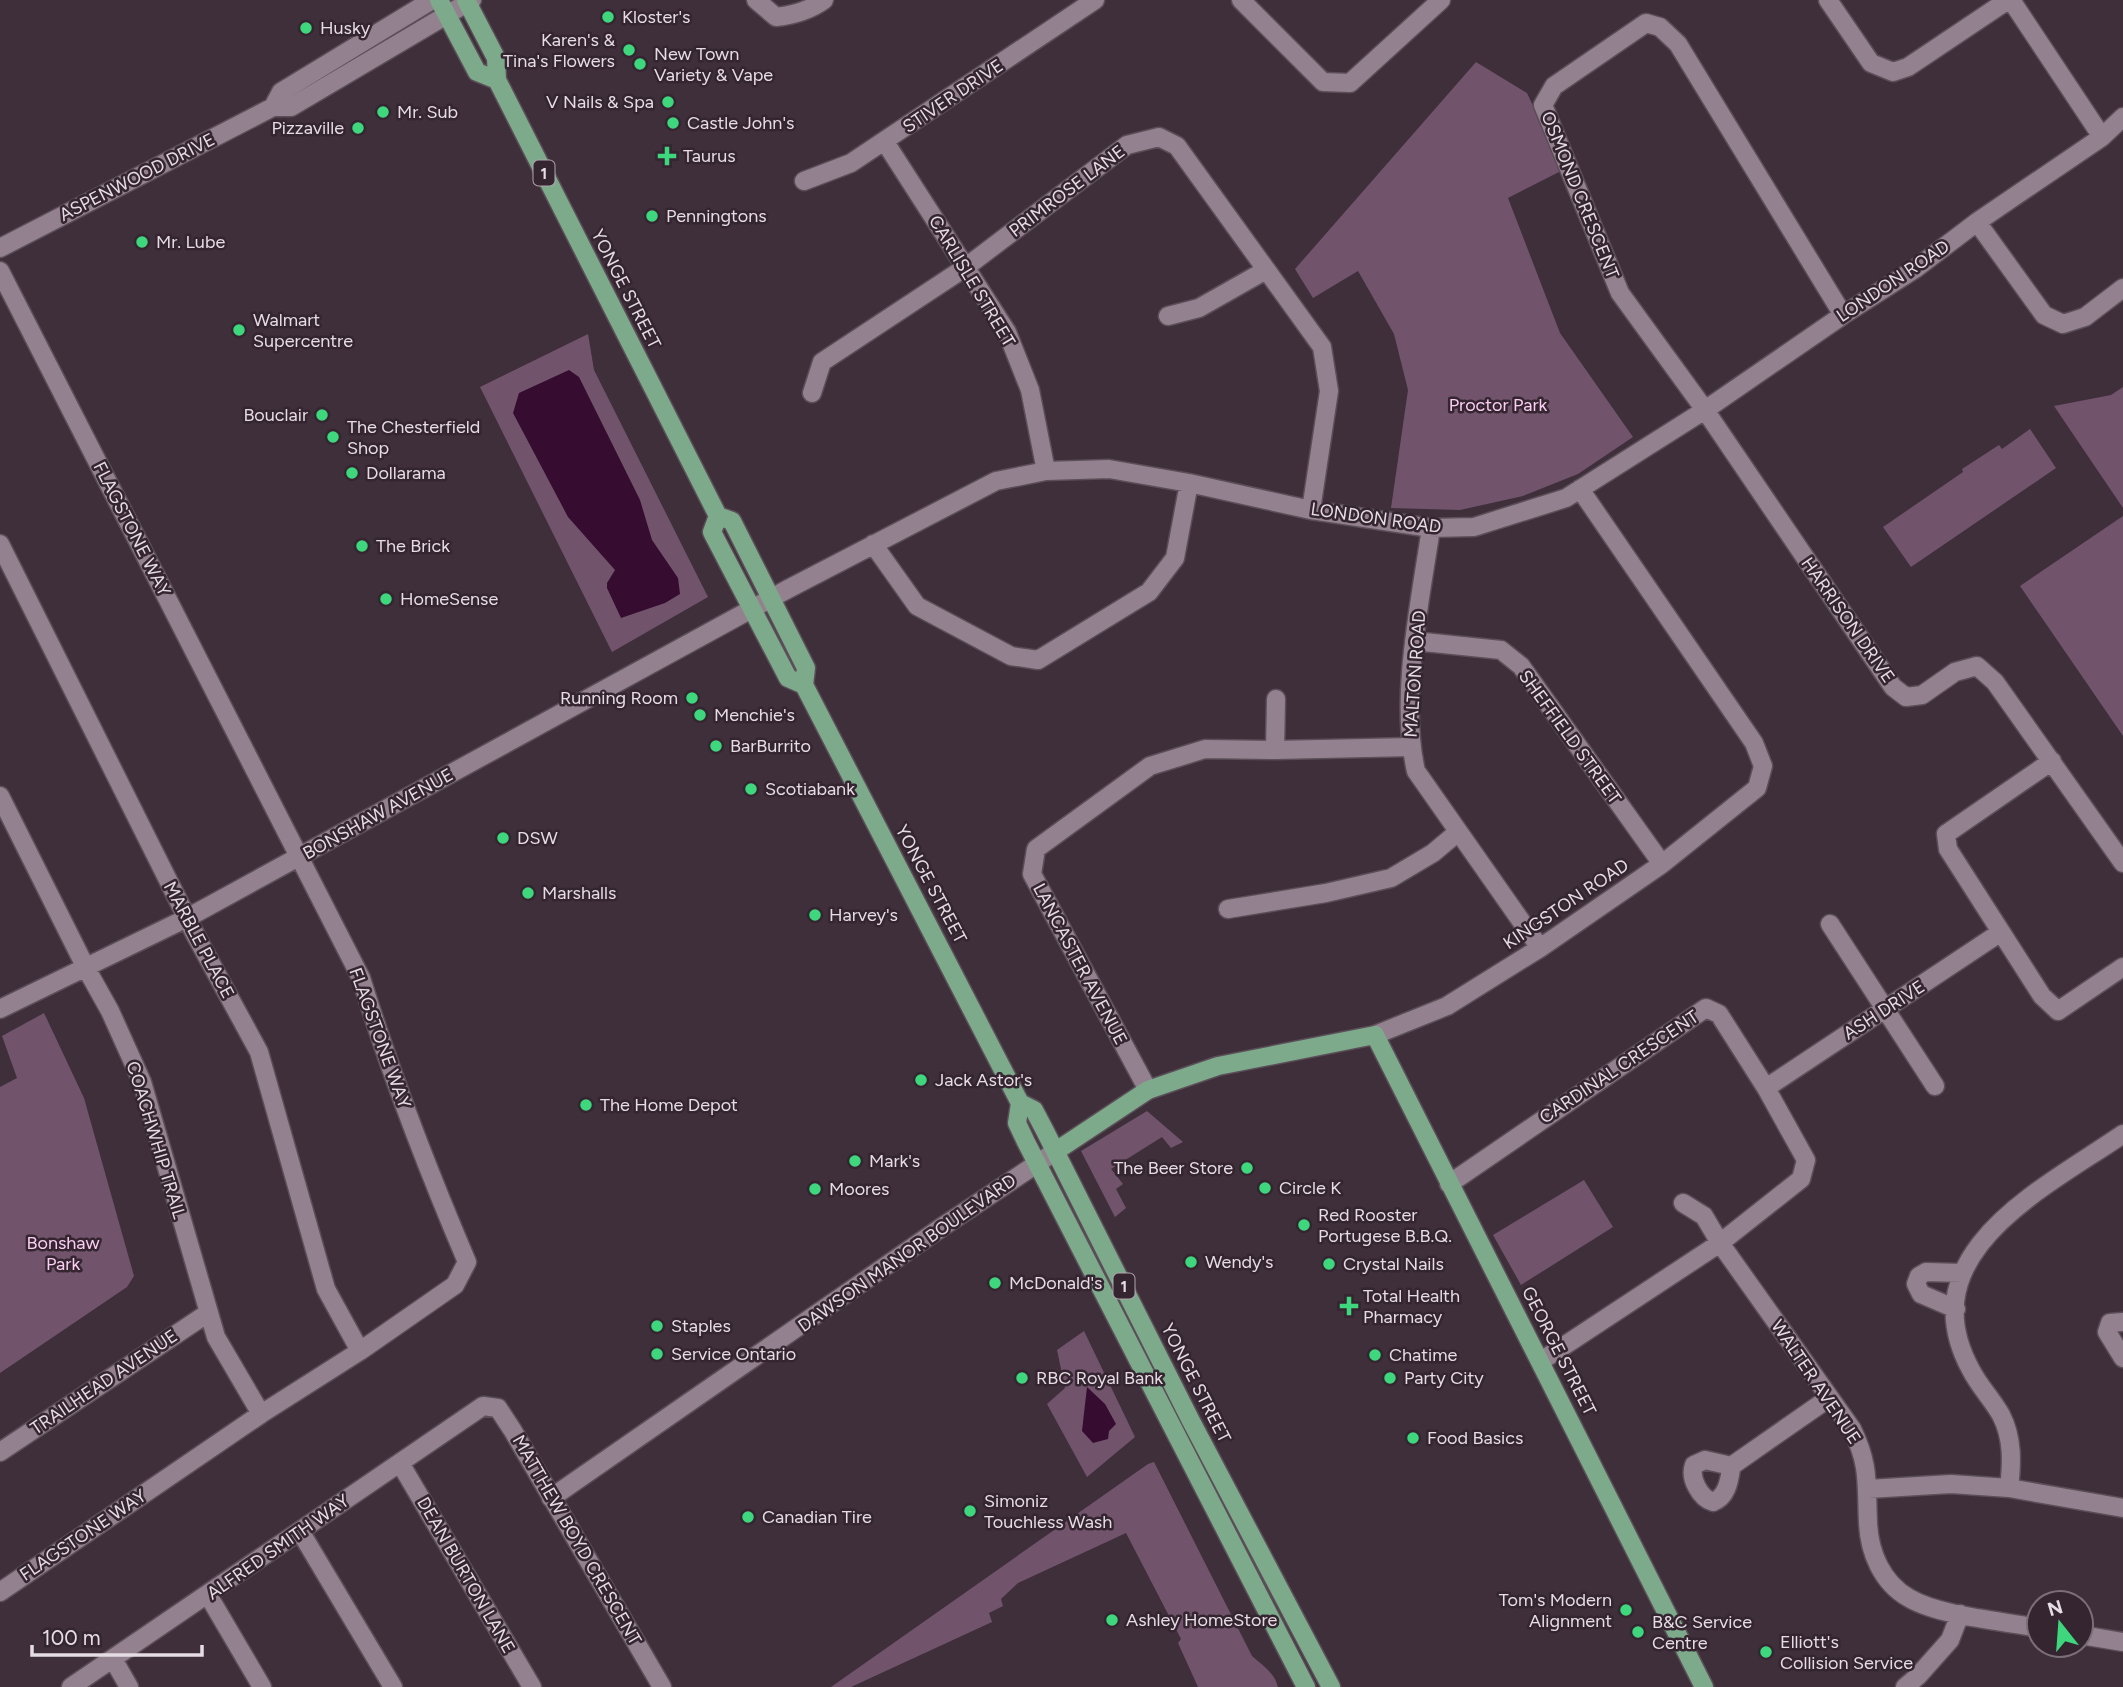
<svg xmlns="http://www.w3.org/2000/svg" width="2123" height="1687" font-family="Figtree,sans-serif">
	<rect width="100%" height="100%" fill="#3e2f3b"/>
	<!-- green -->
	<path fill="#71546b" d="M1476,62L1527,93L1563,170L1508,198L1560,333L1633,437L1578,474L1523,496L1460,510L1391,508L1408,390L1394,334L1358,271L1313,298L1295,269Z
		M588,334L594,370L708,597L612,652L480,387Z
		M2123,387V508L2054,406L2111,395Z
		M2030,429L2056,468L1911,567L1883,527L1963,472L1962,469L1999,445L2002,449Z
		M2123,516V736L2020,586Z
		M44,1013L84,1098L134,1276L127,1287L0,1373V1087L17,1078L2,1036Z
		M1147,1111L1183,1142L1171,1148L1162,1137L1111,1169L1123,1184L1116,1189L1126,1208L1115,1217L1081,1151Z
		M1584,1180L1613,1227L1521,1285L1493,1235Z
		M1084,1331L1135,1437L1087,1477L1047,1404L1065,1388L1057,1350Z
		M1154,1462L1252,1656C1262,1665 1275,1673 1278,1687H1198L1178,1643L1181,1639L1126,1533L1018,1583L1001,1599L1003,1606L989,1613L992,1622L851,1687H831L1148,1464Z"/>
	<!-- water -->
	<path fill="#360c30" d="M569,370L579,377L640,500L652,540L678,578L680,594L665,603L621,618L607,588V583L615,570L568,517L513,413L519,393Z
		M1087,1387L1105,1404L1116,1424L1109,1431L1108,1439L1093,1443L1082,1431Z"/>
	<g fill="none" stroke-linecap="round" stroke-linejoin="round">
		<defs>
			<path id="minor" d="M756,0L776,17C794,15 809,11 824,0
				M1241,0L1323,82L1350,83L1441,0
				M1828,0L1871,63L1893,72L1908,67L2008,0
				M2011,0L2102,137
				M273,107L281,92L432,0
				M885,142L1007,332L1030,390L1046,471
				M804,181L851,163L1095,0
				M1977,222L2044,315L2063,324L2085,317L2123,288
				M0,248L273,107H291L472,0
				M0,271L361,978C391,1075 427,1168 467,1262L455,1285L360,1351L261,1414L0,1592
				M1843,315L1678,44L1660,27L1646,23L1554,86L1543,105L1620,293L1705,410L1893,687L1906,697L1922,695L1955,672L1977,666L1995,682L2123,863
				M1168,316L1199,308L1266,270
				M812,393L822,362L966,267L1127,145L1159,137L1177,146L1322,347L1329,391L1311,510
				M1431,528C1420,603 1399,698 1416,771L1540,948
				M0,544L196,936L259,1052L326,1289L360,1351
				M873,544L917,606L1011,656L1038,660L1149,592L1175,558L1189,483
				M1414,641L1501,650L1521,666L1662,864
				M1275,750L1276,699
				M2052,761L1946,834L1948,849L2042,996L2058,1011L2123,967
				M0,796L86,968L110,1011L142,1082L216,1337L261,1414
				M1228,909L1326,893L1391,878L1433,853L1458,832
				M1830,924L1935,1086
				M0,1009L187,918L788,589L996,481L1046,471L1109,469L1189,483L1311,510L1431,528L1474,527L1566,498L1705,410L1843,315L1915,269L1977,222L2102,137L2123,117
				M1375,1035L1447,1006L1540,948L1662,864L1757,788L1763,766L1754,743L1580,489
				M1766,1088L2001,932
				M1148,1090L1032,874L1036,849L1150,766L1205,749L1275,750L1411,747
				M1449,1184L1706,1008L1719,1014L1766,1088L1806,1160L1801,1179L1720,1243L1541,1361
				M1683,1203L1704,1216L1720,1243L1852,1429C1870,1466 1866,1483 1868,1522C1869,1552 1882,1583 1909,1598C1939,1616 2003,1621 2039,1628
				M1956,1309L1921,1294L1916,1284L1919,1276L1926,1272L1962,1273
				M2123,1322L2110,1323L2107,1332L2123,1358
				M0,1452L208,1313
				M1705,1460L1727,1465L1731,1469C1729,1483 1726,1497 1713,1502C1700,1498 1689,1478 1694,1465Z
				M400,1463L532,1687
				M1730,1467L1829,1398
				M2009,1488C2012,1463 2013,1438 2001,1415C1992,1399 1979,1386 1971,1370C1907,1253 2045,1188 2123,1134
				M1868,1489L1951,1484L2009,1488L2123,1508
				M551,1498L942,1227L1056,1151
				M300,1531L393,1687
				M208,1595L262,1687
				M2081,1635L2123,1642
				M113,1659L129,1687
				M71,1687L483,1406L498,1408L513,1431L662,1687
				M1905,1687L1918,1676L1950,1640L1960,1614"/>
			<path id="major" d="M439,0L477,72L497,80
				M466,0L496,58L497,80L718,516L732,521L806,668L804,685L1020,1103L1034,1110L1045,1131L1191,1421L1331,1687
				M718,516L712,532L788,678L804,685
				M1020,1103L1017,1123L1026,1142L1306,1687
				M1056,1151L1148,1090L1218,1066L1375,1035L1704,1687"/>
		</defs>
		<!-- minor casing -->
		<use href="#minor" stroke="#5b4e58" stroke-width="21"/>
		<!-- major casing -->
		<use href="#major" stroke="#5b4e58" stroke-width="21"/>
		<!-- minor -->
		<use href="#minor" stroke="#93818f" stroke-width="18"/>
		<!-- major -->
		<use href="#major" stroke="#7caa8b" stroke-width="18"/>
	</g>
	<!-- markers -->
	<g fill="#3ed77d" stroke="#342531" stroke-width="2.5">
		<circle cx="608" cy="17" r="7"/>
		<circle cx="306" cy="28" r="7"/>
		<circle cx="629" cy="50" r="7"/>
		<circle cx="640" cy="64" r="7"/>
		<circle cx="668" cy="102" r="7"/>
		<circle cx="383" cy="112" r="7"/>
		<circle cx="673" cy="123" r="7"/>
		<circle cx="358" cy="128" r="7"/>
		<path d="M663.5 145.5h7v7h7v7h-7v7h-7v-7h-7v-7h7z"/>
		<circle cx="652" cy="216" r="7"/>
		<circle cx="142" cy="242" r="7"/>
		<circle cx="239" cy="330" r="7"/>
		<circle cx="322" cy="415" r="7"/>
		<circle cx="333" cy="437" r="7"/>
		<circle cx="352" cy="473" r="7"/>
		<circle cx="362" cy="546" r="7"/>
		<circle cx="386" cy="599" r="7"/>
		<circle cx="692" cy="698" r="7"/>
		<circle cx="700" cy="715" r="7"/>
		<circle cx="716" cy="746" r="7"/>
		<circle cx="751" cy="789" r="7"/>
		<circle cx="503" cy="838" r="7"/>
		<circle cx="528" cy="893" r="7"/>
		<circle cx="815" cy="915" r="7"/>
		<circle cx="921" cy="1080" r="7"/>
		<circle cx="586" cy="1105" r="7"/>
		<circle cx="855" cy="1161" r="7"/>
		<circle cx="1247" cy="1168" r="7"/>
		<circle cx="1265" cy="1188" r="7"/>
		<circle cx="815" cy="1189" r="7"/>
		<circle cx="1304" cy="1225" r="7"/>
		<circle cx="1191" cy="1262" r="7"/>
		<circle cx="1329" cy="1264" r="7"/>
		<circle cx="995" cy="1283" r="7"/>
		<path d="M1345.5 1295.5h7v7h7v7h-7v7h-7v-7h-7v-7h7z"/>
		<circle cx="657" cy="1326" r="7"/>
		<circle cx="657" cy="1354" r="7"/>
		<circle cx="1375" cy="1355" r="7"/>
		<circle cx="1022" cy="1378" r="7"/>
		<circle cx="1390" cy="1378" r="7"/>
		<circle cx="1413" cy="1438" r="7"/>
		<circle cx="970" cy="1511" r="7"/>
		<circle cx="748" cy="1517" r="7"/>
		<circle cx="1626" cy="1610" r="7"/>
		<circle cx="1112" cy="1620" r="7"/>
		<circle cx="1638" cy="1632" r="7"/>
		<circle cx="1766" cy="1652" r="7"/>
	</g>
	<g text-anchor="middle" stroke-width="5" stroke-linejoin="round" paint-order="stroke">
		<!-- shield labels -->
		<g fill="#342531" stroke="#b1a5ae" stroke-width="2">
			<rect x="533.5" y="160.5" width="21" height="25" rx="5"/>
			<rect x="1113.5" y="1273.5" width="21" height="25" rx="5"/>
		</g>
		<g font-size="16" font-weight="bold" fill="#e6dce4">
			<text x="544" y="179">1</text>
			<text x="1124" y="1292">1</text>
		</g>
		<!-- poi labels -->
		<g font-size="18" fill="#e6dce4" stroke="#342531" text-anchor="start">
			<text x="622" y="23">Kloster's</text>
			<text x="320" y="34">Husky</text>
			<text x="615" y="46" text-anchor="end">Karen's &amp;<tspan x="615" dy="21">Tina's Flowers</tspan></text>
			<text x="654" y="60">New Town<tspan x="654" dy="21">Variety &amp; Vape</tspan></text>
			<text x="654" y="108" text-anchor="end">V Nails &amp; Spa</text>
			<text x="397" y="118">Mr. Sub</text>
			<text x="687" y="129">Castle John's</text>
			<text x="344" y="134" text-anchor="end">Pizzaville</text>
			<text x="683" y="162">Taurus</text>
			<text x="666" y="222">Penningtons</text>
			<text x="156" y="248">Mr. Lube</text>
			<text x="253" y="326">Walmart<tspan x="253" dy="21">Supercentre</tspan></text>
			<text x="308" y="421" text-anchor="end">Bouclair</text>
			<text x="347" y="433">The Chesterfield<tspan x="347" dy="21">Shop</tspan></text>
			<text x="366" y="479">Dollarama</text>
			<text x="376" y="552">The Brick</text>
			<text x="400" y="605">HomeSense</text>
			<text x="678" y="704" text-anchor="end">Running Room</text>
			<text x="714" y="721">Menchie's</text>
			<text x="730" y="752">BarBurrito</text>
			<text x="765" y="795">Scotiabank</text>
			<text x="517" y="844">DSW</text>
			<text x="542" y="899">Marshalls</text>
			<text x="829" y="921">Harvey's</text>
			<text x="935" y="1086">Jack Astor's</text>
			<text x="600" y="1111">The Home Depot</text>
			<text x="869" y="1167">Mark's</text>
			<text x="1233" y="1174" text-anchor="end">The Beer Store</text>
			<text x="1279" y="1194">Circle K</text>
			<text x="829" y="1195">Moores</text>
			<text x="1318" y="1221">Red Rooster<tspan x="1318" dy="21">Portugese B.B.Q.</tspan></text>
			<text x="1205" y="1268">Wendy's</text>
			<text x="1343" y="1270">Crystal Nails</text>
			<text x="1009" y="1289">McDonald's</text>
			<text x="1363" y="1302">Total Health<tspan x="1363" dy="21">Pharmacy</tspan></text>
			<text x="671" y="1332">Staples</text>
			<text x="671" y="1360">Service Ontario</text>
			<text x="1389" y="1361">Chatime</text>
			<text x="1036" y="1384">RBC Royal Bank</text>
			<text x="1404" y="1384">Party City</text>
			<text x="1427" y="1444">Food Basics</text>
			<text x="984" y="1507">Simoniz<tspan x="984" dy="21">Touchless Wash</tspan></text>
			<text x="762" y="1523">Canadian Tire</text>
			<text x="1612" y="1606" text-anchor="end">Tom's Modern<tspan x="1612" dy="21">Alignment</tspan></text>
			<text x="1126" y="1626">Ashley HomeStore</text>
			<text x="1652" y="1628">B&amp;C Service<tspan x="1652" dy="21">Centre</tspan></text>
			<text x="1780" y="1648">Elliott's<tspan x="1780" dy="21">Collision Service</tspan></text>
		</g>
		<!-- street labels -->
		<g font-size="18" fill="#e6dce4" stroke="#342531">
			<text transform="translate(953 96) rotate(-34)" y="6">STIVER DRIVE</text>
			<text transform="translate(137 177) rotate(-27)" y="6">ASPENWOOD DRIVE</text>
			<text transform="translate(1067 191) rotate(-37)" y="6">PRIMROSE LANE</text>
			<text transform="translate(1580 195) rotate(68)" y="6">OSMOND CRESCENT</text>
			<text transform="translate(972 281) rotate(59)" y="6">CARLISLE STREET</text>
			<text transform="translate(1893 281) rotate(-34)" y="6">LONDON ROAD</text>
			<text transform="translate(626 289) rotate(63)" y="6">YONGE STREET</text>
			<text transform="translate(1376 518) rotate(8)" y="6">LONDON ROAD</text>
			<text transform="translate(132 529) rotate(63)" y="6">FLAGSTONE WAY</text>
			<text transform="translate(1848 620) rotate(55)" y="6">HARRISON DRIVE</text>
			<text transform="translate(1415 674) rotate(-86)" y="6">MALTON ROAD</text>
			<text transform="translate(1570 737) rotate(54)" y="6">SHEFFIELD STREET</text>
			<text transform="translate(378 814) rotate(-29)" y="6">BONSHAW AVENUE</text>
			<text transform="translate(931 884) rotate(62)" y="6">YONGE STREET</text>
			<text transform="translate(1566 904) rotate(-34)" y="6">KINGSTON ROAD</text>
			<text transform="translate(199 940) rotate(62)" y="6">MARBLE PLACE</text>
			<text transform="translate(1080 964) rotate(62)" y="6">LANCASTER AVENUE</text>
			<text transform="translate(1884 1010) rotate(-33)" y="6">ASH DRIVE</text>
			<text transform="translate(380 1038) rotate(70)" y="6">FLAGSTONE WAY</text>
			<text transform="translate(1619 1067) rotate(-34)" y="6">CARDINAL CRESCENT</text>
			<text transform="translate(156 1140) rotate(73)" y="6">COACHWHIP TRAIL</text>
			<text transform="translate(907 1253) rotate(-35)" y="6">DAWSON MANOR BOULEVARD</text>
			<text transform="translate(1559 1351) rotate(63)" y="6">GEORGE STREET</text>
			<text transform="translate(104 1382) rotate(-34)" y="6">TRAILHEAD AVENUE</text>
			<text transform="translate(1816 1382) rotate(56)" y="6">WALTER AVENUE</text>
			<text transform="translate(1196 1383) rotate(63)" y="6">YONGE STREET</text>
			<text transform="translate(83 1535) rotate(-34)" y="6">FLAGSTONE WAY</text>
			<text transform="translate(577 1540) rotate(60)" y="6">MATTHEW BOYD CRESCENT</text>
			<text transform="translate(278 1547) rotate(-35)" y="6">ALFRED SMITH WAY</text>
			<text transform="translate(466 1575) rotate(60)" y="6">DEAN BURTON LANE</text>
		</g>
		<!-- park labels -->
		<g font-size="18" fill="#fbcef2" stroke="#342531">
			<text x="1498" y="411">Proctor Park</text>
			<text x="63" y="1249">Bonshaw<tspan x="63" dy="21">Park</tspan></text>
		</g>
	</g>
	<!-- north arrow -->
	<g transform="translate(2060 1624) rotate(343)"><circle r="33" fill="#342531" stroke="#7b6e79" stroke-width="2"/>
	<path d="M0-5L12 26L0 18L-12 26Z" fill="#3ed77d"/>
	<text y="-10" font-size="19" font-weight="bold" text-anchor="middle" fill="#e6dce4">N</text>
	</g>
	<!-- scale -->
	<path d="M32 1645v10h170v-10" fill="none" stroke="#e6dce4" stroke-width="3.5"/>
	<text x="42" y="1645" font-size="21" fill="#e6dce4" stroke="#342531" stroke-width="5" paint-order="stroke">100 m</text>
</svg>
